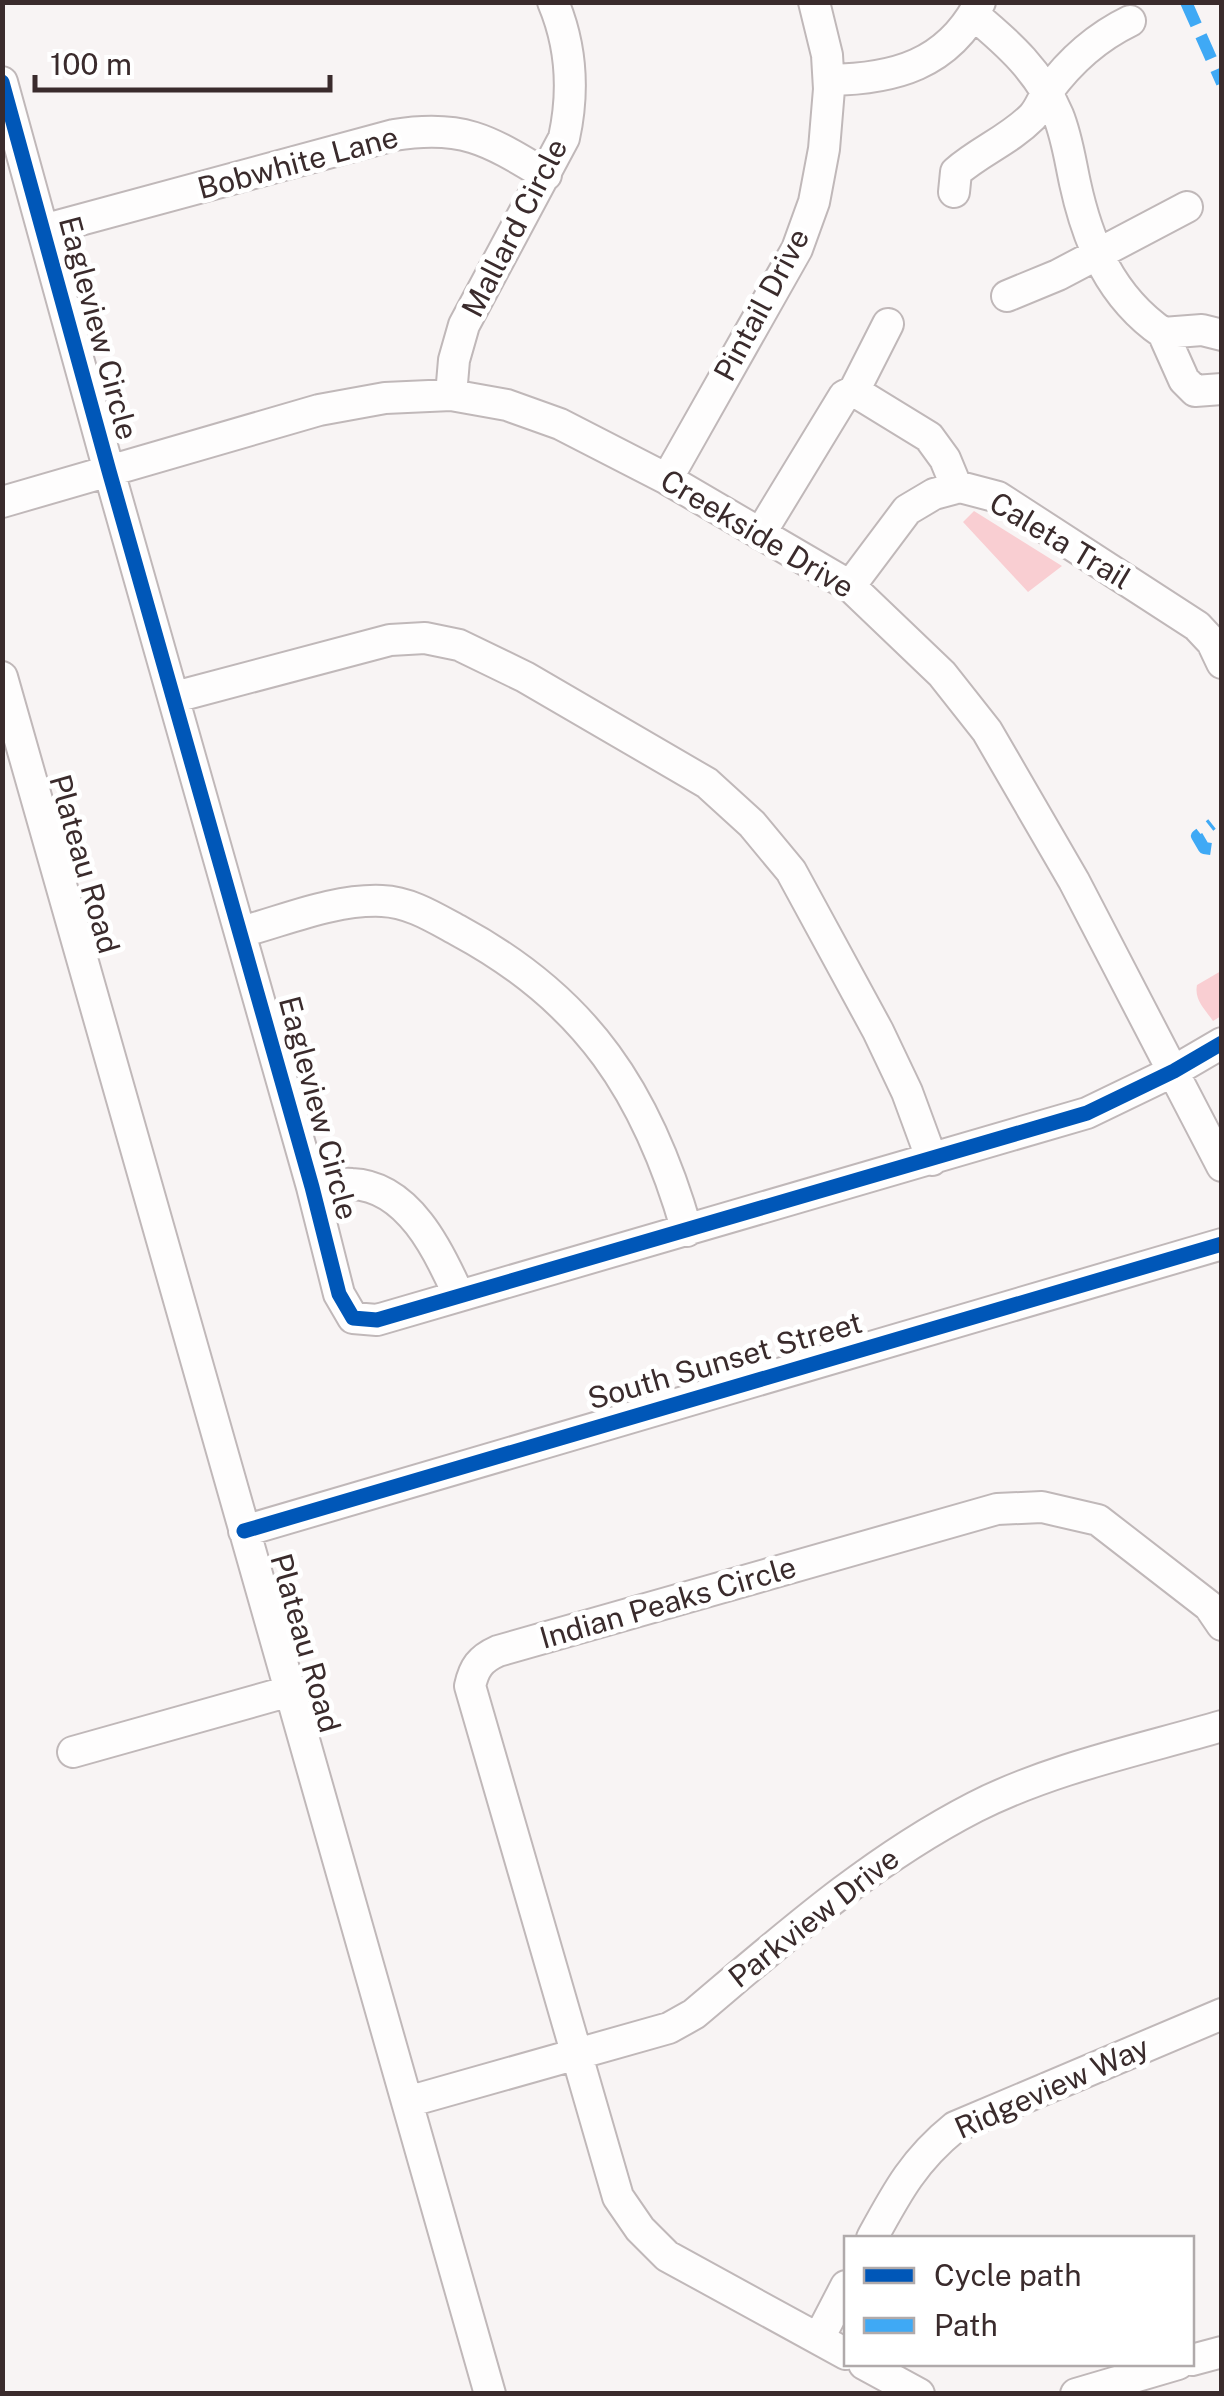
<svg xmlns="http://www.w3.org/2000/svg" width="1224" height="2396" font-family="'Public Sans',sans-serif">
	<rect width="100%" height="100%" fill="#f8f4f4"/>
	<!-- green -->
	<path fill="#f9ced2" d="M974,511L1062,566L1028,592L963,522Z
		M1221,971V1016L1213,1021C1205,1009 1194,1000 1197,985Z"/>
	<g fill="none" stroke-linecap="round" stroke-linejoin="round">
		<defs>
			<path id="minor" d="M974,15C1009,44 1040,72 1058,115C1067,137 1070,160 1075,183C1088,243 1111,297 1163,333
				M829,80C894,79 948,65 980,2
				M2,82L109,471L312,1187L339,1294L353,1318L377,1320L1087,1113L1174,1071L1222,1043
				M954,192L956,172C980,151 1009,140 1032,117C1039,110 1042,100 1048,91C1070,61 1097,37 1130,21
				M43,230L394,135C463,124 488,140 546,175
				M1007,296L1058,275L1187,207
				M1222,335L1202,330L1163,333L1184,380L1195,391L1222,389
				M854,391L888,324
				M451,395L454,360L464,325L564,138C574,92 572,47 553,2
				M667,479L797,249L814,202L824,149L829,89L827,55L814,2
				M2,502L319,410L385,398L451,395L507,405L560,424L667,479L850,586L942,674L987,731L1074,881L1222,1166
				M760,534L844,396L854,391L929,437L945,459L957,488
				M850,586L907,510L934,494L960,487L998,497L1197,626L1212,642L1222,663
				M2,677L490,2394
				M175,697L390,640L425,638L459,645L525,677L707,783L752,824L791,871L878,1031L907,1092L932,1160
				M241,932C286,920 334,899 382,901C410,902 435,918 459,931C587,1000 648,1094 687,1231
				M312,1187C325,1186 339,1183 352,1184C408,1186 439,1251 458,1294
				M244,1531L1222,1244
				M73,1752L290,1691
				M407,2102L669,2028L694,2014C784,1938 870,1861 975,1807C1052,1768 1140,1750 1222,1726
				M872,2238C897,2192 914,2160 955,2127L1222,2014
				M819,2338L846,2286
				M846,2354L667,2256L640,2229L618,2197L470,1686C474,1668 480,1659 498,1651L997,1509L1042,1507L1098,1520L1209,1606L1222,1625
				M1192,2360L1222,2352
				M864,2364L919,2394
				M1076,2394L1178,2364"/>
		</defs>
		<!-- minor casing -->
		<use href="#minor" stroke="#c0b8b9" stroke-width="34"/>
		<!-- minor -->
		<use href="#minor" stroke="#fefdfd" stroke-width="30"/>
		<!-- quiet -->
		<path stroke="#3fa9f5" stroke-width="12" stroke-dasharray="25 12" stroke-linecap="butt" d="M1186,2L1222,83
			M1211,849L1204,848L1197,836L1212,824"/>
		<defs>
			<path id="cycleway" d="M2,82L109,471L312,1187L339,1294L353,1318L377,1320L1087,1113L1174,1071L1222,1043
				M244,1531L1222,1244"/>
		</defs>
		<!-- cycleway casing -->
		<use href="#cycleway" stroke="#fff" stroke-width="21"/>
		<!-- cycleway -->
		<use href="#cycleway" stroke="#0057b8" stroke-width="15"/>
	</g>
	<g text-anchor="middle" stroke-width="10" stroke-linejoin="round" paint-order="stroke">
		<!-- street labels -->
		<g font-size="30" fill="#3a2b2c" stroke="#fff">
			<text transform="translate(298 163) rotate(-15)" y="10">Bobwhite Lane</text>
			<text transform="translate(515 228) rotate(-63)" y="10">Mallard Circle</text>
			<text transform="translate(762 305) rotate(-62)" y="10">Pintail Drive</text>
			<text transform="translate(98 328) rotate(75)" y="10">Eagleview Circle</text>
			<text transform="translate(757 534) rotate(31)" y="10">Creekside Drive</text>
			<text transform="translate(1060 541) rotate(31)" y="10">Caleta Trail</text>
			<text transform="translate(84 864) rotate(74)" y="10">Plateau Road</text>
			<text transform="translate(318 1108) rotate(75)" y="10">Eagleview Circle</text>
			<text transform="translate(725 1361) rotate(-16)" y="10">South Sunset Street</text>
			<text transform="translate(668 1603) rotate(-16)" y="10">Indian Peaks Circle</text>
			<text transform="translate(305 1643) rotate(74)" y="10">Plateau Road</text>
			<text transform="translate(814 1918) rotate(-38)" y="10">Parkview Drive</text>
			<text transform="translate(1052 2088) rotate(-24)" y="10">Ridgeview Way</text>
		</g>
	</g>
	<!-- border -->
	<rect width="1224" height="2396" fill="none" stroke="#3a2b2c" stroke-width="10"/>
	<!-- legend -->
	<rect x="844" y="2236" width="350" height="130" fill="#ffffff" stroke="#b0aaab" stroke-width="2.5"/>
	<rect x="864" y="2268" width="50" height="15" fill="#0057b8" stroke="#b0aaab" stroke-width="2.5"/>
	<text x="934" y="2286" font-size="30" fill="#3a2b2c">Cycle path</text>
	<rect x="864" y="2318" width="50" height="15" fill="#3fa9f5" stroke="#b0aaab" stroke-width="2.5"/>
	<text x="934" y="2336" font-size="30" fill="#3a2b2c">Path</text>
	<!-- scale -->
	<path d="M35 75v15h295v-15" fill="none" stroke="#3a2b2c" stroke-width="5"/>
	<text x="50" y="75" font-size="30" fill="#3a2b2c" stroke="#ffffff" stroke-width="8" paint-order="stroke">100 m</text>
</svg>
